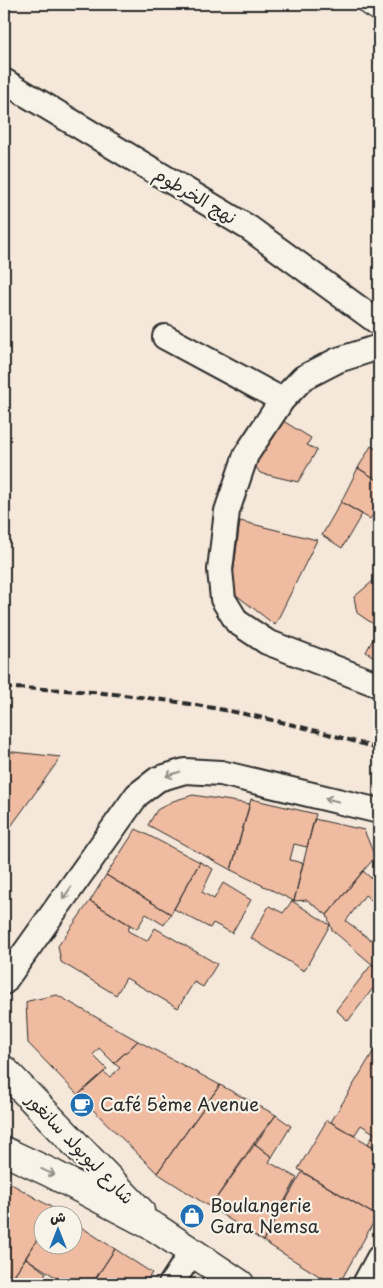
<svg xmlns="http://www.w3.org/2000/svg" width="383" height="1288" font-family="'Playpen Sans','Playpen Sans Arabic',sans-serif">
	<rect width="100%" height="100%" fill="#f5e8da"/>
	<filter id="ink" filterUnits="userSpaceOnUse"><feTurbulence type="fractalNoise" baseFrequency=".02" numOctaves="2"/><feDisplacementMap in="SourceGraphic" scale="10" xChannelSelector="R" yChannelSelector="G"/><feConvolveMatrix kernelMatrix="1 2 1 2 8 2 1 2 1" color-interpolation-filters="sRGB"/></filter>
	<g filter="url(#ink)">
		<!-- building -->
		<path fill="#efbba1" stroke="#2b2b2b" d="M280,419L311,438L307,445L317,450L298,482L260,473L252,461Z
			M371,446L379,451V481L358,468Z
			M358,468L379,481V506L370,519L341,502Z
			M341,502L362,514L342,548L322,535Z
			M240,521L317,540L275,625L231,591Z
			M379,576V628L357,613L354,597Z
			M379,628V660L366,652Z
			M4,751L61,757L4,836Z
			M193,795L250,804L231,870L148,825L157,810L173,801Z
			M251,799L316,814L307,847L294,844L290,860L303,863L294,901L231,870Z
			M314,819L364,830L375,857L327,915L307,900L294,901Z
			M136,829L200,862L171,914L106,875Z
			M200,862L213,869L202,892L214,899L223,883L251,900L232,933L213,923L210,928L174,909Z
			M363,871L379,885V906L365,895L346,921L371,940L379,929V959L374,966L332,930L327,915Z
			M106,875L171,914L164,925L146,914L137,929L90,901Z
			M90,901L130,925L128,931L147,941L155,928L217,964L203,987L194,982L178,1008L126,978L116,995L61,962L58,946Z
			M292,901L330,925L304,971L251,938L269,906L283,913Z
			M377,962L379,964V986L377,983L348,1021L336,1010L372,964L374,966Z
			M57,995L138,1041L114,1063L99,1048L93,1055L107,1069L78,1095L28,1043L26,1003L28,1001Z
			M138,1041L220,1085L157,1173L78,1095L104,1072L110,1077L120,1068L114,1063Z
			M376,1047L379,1050V1150L368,1144L374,1133L361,1125L354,1136L331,1122Z
			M220,1085L276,1115L210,1207L157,1173Z
			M276,1115L291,1126L272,1157L254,1143Z
			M327,1120L379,1150V1212L377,1216L298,1169Z
			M254,1143L272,1157L269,1162L297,1178L263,1241L210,1207Z
			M302,1172L377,1216L339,1284H332L263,1241Z
			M10,1183L56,1210L53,1216H42V1232L13,1277L4,1272V1185Z
			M56,1210L64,1216H53Z
			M72,1221L115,1249L92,1284H66L26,1258L42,1232V1246H72Z
			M115,1249L152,1273L144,1284H92Z
			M26,1258L46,1273L39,1283L40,1284H4V1279L9,1282Z"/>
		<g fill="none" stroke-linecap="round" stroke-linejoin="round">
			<defs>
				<path id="minor" d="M371,4L379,9
					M4,81L249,228L379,323
					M165,337L282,400
					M379,347L338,360L303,378L282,400L246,455L227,511L220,570L223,599L237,622L267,642L379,685
					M4,982L137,795L158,779L185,771L221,773L379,811
					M171,1284L192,1252
					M365,1284L379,1258"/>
				<path id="primary" d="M4,1070L140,1211
					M4,1151L51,1173L156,1228L240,1284"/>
			</defs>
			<!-- minor casing -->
			<use href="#minor" stroke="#2b2b2b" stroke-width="28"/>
			<!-- primary casing -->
			<use href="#primary" stroke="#2b2b2b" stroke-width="31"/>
			<!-- minor -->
			<use href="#minor" stroke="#f7f3e8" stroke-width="24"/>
			<!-- primary -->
			<use href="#primary" stroke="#f7f3e8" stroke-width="28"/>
			<!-- rail -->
			<path stroke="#2b2b2b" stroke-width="4" stroke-dasharray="8 4" stroke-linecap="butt" d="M4,688C130,689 259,711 379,749"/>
		</g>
		<!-- one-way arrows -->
		<defs><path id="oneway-shaft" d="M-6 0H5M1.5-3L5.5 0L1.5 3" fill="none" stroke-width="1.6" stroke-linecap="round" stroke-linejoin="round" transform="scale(1.25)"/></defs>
		<g stroke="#918f8a">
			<use href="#oneway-shaft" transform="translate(173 774) rotate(163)"/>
			<use href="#oneway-shaft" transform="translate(332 800) rotate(-166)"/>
			<use href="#oneway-shaft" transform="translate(67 893) rotate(125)"/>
			<use href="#oneway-shaft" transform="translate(48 1172) rotate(24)"/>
		</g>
	</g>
	<!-- icons -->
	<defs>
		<symbol id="cafe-disc" viewBox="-11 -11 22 22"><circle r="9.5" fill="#1f6fb2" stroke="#f7f3e8"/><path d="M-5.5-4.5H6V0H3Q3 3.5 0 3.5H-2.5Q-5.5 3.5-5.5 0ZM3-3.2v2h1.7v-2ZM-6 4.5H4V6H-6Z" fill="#fff"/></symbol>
		<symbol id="shop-disc" viewBox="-11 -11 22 22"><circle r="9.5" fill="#1f6fb2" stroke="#f7f3e8"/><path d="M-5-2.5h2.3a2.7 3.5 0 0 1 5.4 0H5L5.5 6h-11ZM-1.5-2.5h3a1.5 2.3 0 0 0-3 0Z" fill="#fff"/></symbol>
	</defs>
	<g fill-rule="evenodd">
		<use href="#cafe-disc" x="68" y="1091" width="28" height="28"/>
		<use href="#shop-disc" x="178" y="1202" width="28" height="28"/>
	</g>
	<g text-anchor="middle" stroke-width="4.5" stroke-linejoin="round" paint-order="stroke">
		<!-- street labels -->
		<g font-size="18" fill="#2b2b2b" stroke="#f7f3e8">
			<text transform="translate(195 196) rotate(31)" y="6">نهج الخرطوم</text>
			<text transform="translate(80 1149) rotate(46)" y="6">شارع ليوبولد سانغور</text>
		</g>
		<!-- poi labels -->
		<g font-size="18" fill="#2b2b2b" stroke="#f7f3e8" text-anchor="start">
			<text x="100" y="1111">Café 5ème Avenue</text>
			<text x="210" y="1212">Boulangerie<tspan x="210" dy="21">Gara Nemsa</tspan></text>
		</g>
	</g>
	<!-- margin -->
	<rect width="383" height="1288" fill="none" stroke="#f7f3e8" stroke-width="20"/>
	<rect x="10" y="10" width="363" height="1268" fill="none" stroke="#2b2b2b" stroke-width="2" filter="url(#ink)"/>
	<!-- north arrow -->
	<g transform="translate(58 1230)"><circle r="24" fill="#f7f3e8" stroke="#a5a39c"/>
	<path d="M0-4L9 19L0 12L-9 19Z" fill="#1f6fb2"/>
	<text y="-8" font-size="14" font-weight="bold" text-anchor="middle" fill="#2b2b2b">ش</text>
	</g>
</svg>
